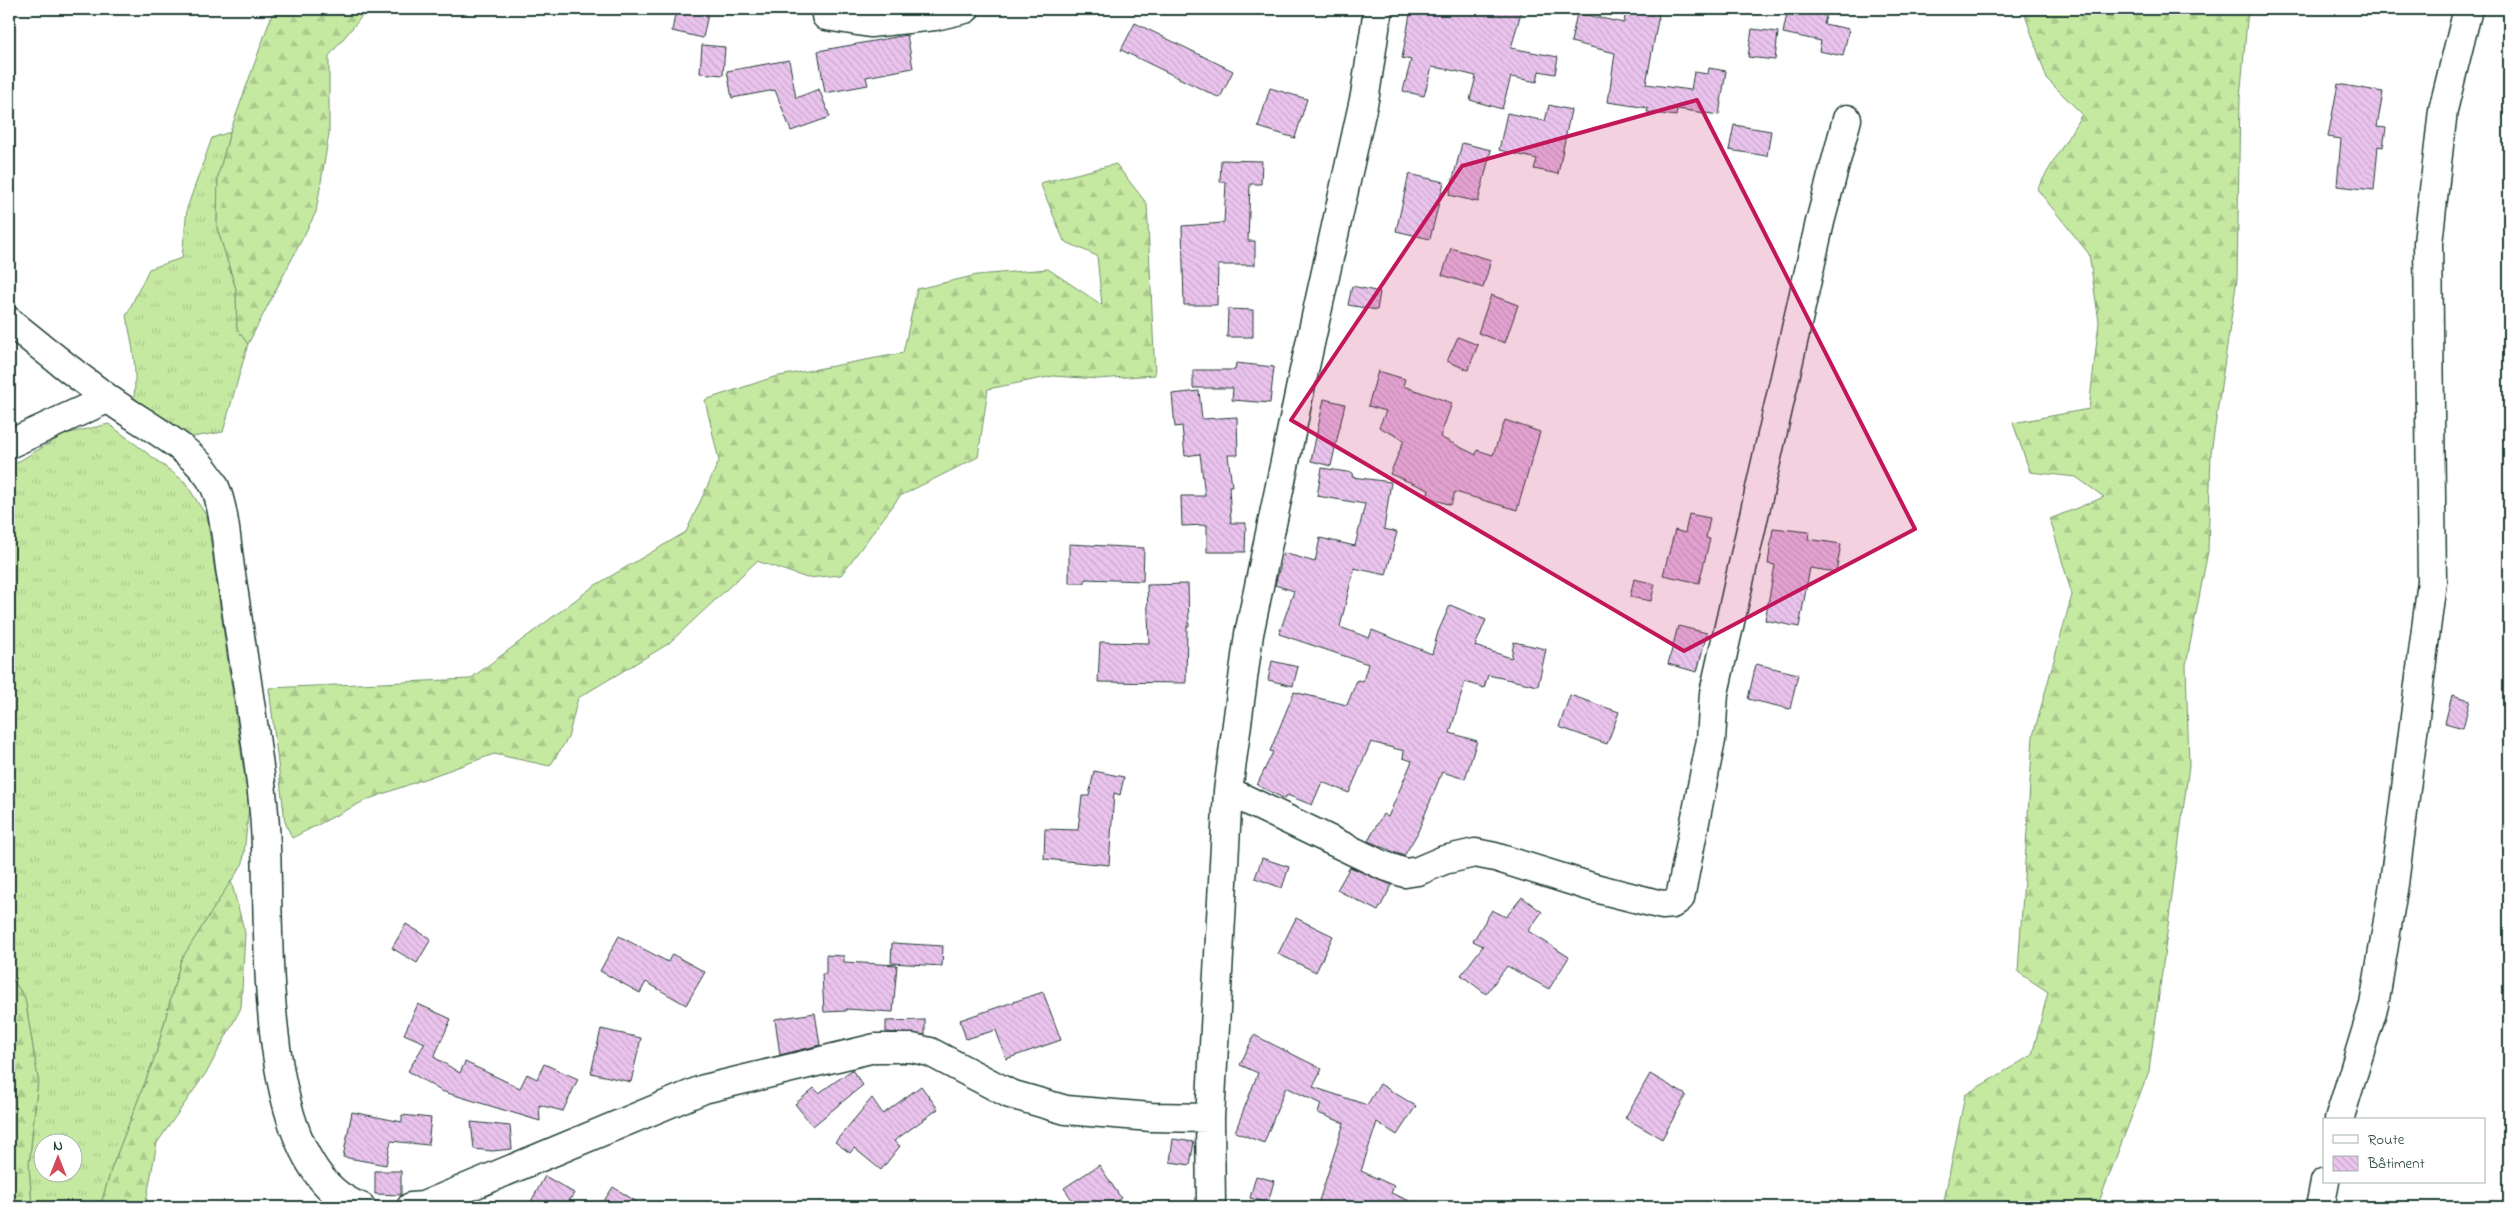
<svg xmlns="http://www.w3.org/2000/svg" width="2518" height="1216" font-family="'Indie Flower',sans-serif">
	<defs>
		<pattern id="grass-tufts" width="24" height="20" patternUnits="userSpaceOnUse" patternTransform="scale(1.25)"><rect width="24" height="20" fill="#c6e9a2"/><path d="M3 7l-1-3M5 7V3M7 7l1-3M15 17l-1-3M17 17v-4M19 17l1-3" fill="none" stroke="#aac98c"/></pattern>
		<pattern id="forest-firs" width="22" height="20" patternUnits="userSpaceOnUse" patternTransform="scale(1.25)"><rect width="22" height="20" fill="#c6e9a2"/><path d="M5 1l3.5 6h-7zM16 11l3.5 6h-7z" fill="#aac98c"/></pattern>
		<pattern id="building-back-hatch" width="6" height="6" patternUnits="userSpaceOnUse" patternTransform="scale(1.25)"><rect width="6" height="6" fill="#ebc4ee"/><path d="M-1 5l2 2M0 0l6 6M5-1l2 2" fill="none" stroke="#c9a9cd"/></pattern>
	</defs>
	<rect width="100%" height="100%" fill="#fff"/>
	<filter id="ink" filterUnits="userSpaceOnUse"><feTurbulence type="fractalNoise" baseFrequency=".02" numOctaves="2"/><feDisplacementMap in="SourceGraphic" scale="10" xChannelSelector="R" yChannelSelector="G"/><feConvolveMatrix kernelMatrix="1 2 1 2 8 2 1 2 1" color-interpolation-filters="sRGB"/></filter>
	<g filter="url(#ink)">
		<!-- grass -->
		<path fill="url(#grass-tufts)" stroke="#72936b" fill-rule="evenodd" d="M230,132L218,176L217,227L236,289L237,329L248,344L223,432L186,438L134,398C137,369 133,344 126,316L149,269L182,258L187,208L212,138Z
			M109,424L185,482L207,517L249,806L243,863L181,960L156,1054L112,1167L100,1207H32L29,1165L38,1079L25,998L9,974V467L65,434ZM42,1144H72V1174H42Z"/>
		<!-- forest -->
		<path fill="url(#forest-firs)" stroke="#72936b" d="M274,9H368L329,56V134L316,212L248,344L237,329L236,289L217,227L218,176L230,132Z
			M2023,9H2248L2240,99L2237,279L2211,453L2208,551L2186,665L2189,765L2149,1071L2097,1207H1940L1944,1201L1965,1095L2032,1055L2048,992L2018,972L2033,736L2072,595L2050,519L2104,497L2076,477L2030,472L2013,423L2089,409L2099,322L2089,254L2037,189L2082,114L2047,79Z
			M1116,164L1147,204L1155,375L1098,379L1053,376L988,389L978,457L900,496L841,575L807,578L757,561L668,644L578,698L568,738L550,766L494,754L366,800L292,838L285,822L269,688L470,679L594,586L686,532L719,461L705,400L774,377L903,353L917,289L977,275L1048,269L1102,305L1097,256L1064,241L1040,183Z
			M231,881L245,933L241,1008L208,1070L157,1143L145,1207H100L112,1167L156,1054L181,960Z
			M9,974L25,998L38,1079L29,1165L32,1207H9Z"/>
		<!-- building -->
		<path fill="url(#building-back-hatch)" stroke="#1f3d34" d="M676,9H709L703,38L672,31Z
			M1411,9H1522L1511,48L1558,57L1555,74L1539,71L1537,82L1511,77L1502,109L1470,100L1476,76L1451,70L1432,67L1424,96L1403,91L1411,60L1402,58Z
			M1626,9H1660L1646,84L1691,90L1694,72L1708,74L1709,68L1726,71L1719,115L1677,109L1676,116L1647,112L1648,108L1608,102L1615,53L1571,42L1577,13L1624,23Z
			M1788,9H1828L1824,24L1849,29L1843,56L1819,51L1821,41L1783,33Z
			M1135,23L1233,71L1220,98L1121,50Z
			M1752,29L1778,32L1775,60L1748,57Z
			M907,35L913,68L866,77L868,85L825,93L818,51Z
			M702,45L725,47L723,75L700,73Z
			M789,60L796,98L819,89L830,117L791,131L775,90L732,98L727,71Z
			M2338,84L2383,92L2377,127L2386,128L2383,147L2378,146L2374,190L2337,186L2341,139L2328,137Z
			M1270,88L1307,99L1295,138L1258,127Z
			M1549,105L1571,110L1558,174L1534,169L1537,159L1499,150L1507,113L1545,121Z
			M1734,125L1771,131L1767,156L1729,150Z
			M1462,143L1491,150L1478,202L1449,195Z
			M1221,160L1262,161L1261,184H1250L1248,241H1255V265H1218L1217,305H1184L1182,226L1224,223L1226,182H1220Z
			M1409,174L1444,182L1430,239L1396,231Z
			M1451,248L1491,260L1483,288L1442,275Z
			M1352,286L1380,292L1377,310L1348,305Z
			M1491,295L1518,305L1505,343L1478,333Z
			M1228,309L1253,310V337H1227Z
			M1458,337L1478,345L1468,370L1447,361Z
			M1236,363L1274,367L1270,403L1232,400L1233,388H1193V370H1235Z
			M1378,371L1405,379L1403,386L1452,403L1440,437L1476,455L1477,450L1493,455L1505,420L1540,432L1517,510L1455,492L1451,505L1427,497L1429,490L1390,474L1404,440L1379,427L1386,411L1368,406Z
			M1199,391L1202,419L1237,417L1238,455H1228L1232,486H1229L1231,523H1246L1245,552H1207V525L1182,526L1181,496H1205L1200,454L1185,456L1182,426L1175,427L1172,394Z
			M1324,399L1345,404L1331,466L1311,461Z
			M1322,468L1353,473L1352,477L1391,482L1384,529L1397,532L1386,575L1354,568L1340,627L1369,638L1372,630L1432,654L1438,632L1450,605L1486,620L1475,646L1511,658L1514,642L1546,649L1538,686L1488,675L1484,688L1465,682L1450,733L1477,741L1465,779L1442,772L1417,834L1404,856L1368,841L1383,814L1388,817L1412,761L1403,758L1404,751L1371,742L1349,793L1322,782L1312,805L1287,795L1285,799L1257,785L1273,752L1270,751L1294,692L1347,705L1357,680L1363,681L1368,664L1279,634L1294,591L1275,585L1284,553L1315,562L1320,538L1355,546L1365,504L1317,496Z
			M1689,514L1710,518L1706,538L1710,539L1699,583L1663,575L1675,530L1685,533Z
			M1773,528L1809,532L1808,539L1841,544L1836,572L1810,568L1799,627L1765,620L1775,565L1768,564Z
			M1069,544L1144,548L1143,581L1085,579V583H1069Z
			M1634,579L1655,584L1651,601L1630,597Z
			M1188,584L1189,626H1187L1186,683L1098,682L1100,642L1149,643L1147,585Z
			M1678,626L1707,633L1697,672L1668,664Z
			M1272,661L1298,667L1293,686L1268,680Z
			M1756,664L1798,674L1790,709L1748,699Z
			M1570,695L1619,712L1607,744L1559,727Z
			M2452,695L2470,700L2463,728L2445,723Z
			M1094,771L1124,777L1120,795L1114,793L1109,865L1044,859L1045,829L1078,830L1082,796H1089Z
			M1262,858L1289,867L1282,888L1255,878Z
			M1350,867L1392,885L1378,911L1337,890Z
			M1522,897L1542,912L1528,931L1569,957L1549,989L1507,966L1486,994L1461,975L1483,946L1473,941L1492,910L1506,917Z
			M1296,918L1333,936L1316,972L1278,954Z
			M406,924L431,939L417,963L392,948Z
			M619,936L668,962L672,954L705,972L686,1005L646,982L640,993L600,971Z
			M892,943L943,946L942,966L891,963Z
			M826,955L844,956V962L897,965L893,1012L846,1009V1011L824,1012L822,974H826Z
			M1043,992L1061,1040L1006,1059L996,1030L966,1039L960,1020Z
			M418,1004L451,1019L434,1057L460,1073L465,1062L520,1088L527,1074L537,1079L544,1064L578,1079L563,1111L539,1105L540,1121L441,1091L408,1071L425,1043L404,1034Z
			M815,1013L820,1045L780,1055L775,1019Z
			M925,1020V1035L886,1032V1021Z
			M601,1029L641,1038L631,1082L591,1073Z
			M1254,1035L1322,1069L1313,1087L1367,1105L1380,1084L1416,1106L1397,1135L1377,1122L1361,1171L1394,1186L1391,1193L1424,1207H1317L1344,1123L1318,1113L1321,1104L1286,1087L1264,1143L1235,1132L1258,1073L1240,1065Z
			M852,1070L863,1085L813,1126L795,1104L814,1088L819,1093Z
			M1650,1074L1686,1095L1662,1139L1625,1118Z
			M921,1086L938,1109L894,1141L900,1146L881,1170L854,1148L850,1153L835,1142L872,1098L883,1114Z
			M352,1112L402,1122V1115L431,1118L428,1145L391,1141L386,1165L343,1157Z
			M471,1122L510,1126L512,1149L492,1151L474,1149Z
			M1173,1139L1194,1142L1190,1165L1170,1162Z
			M1099,1165L1121,1198L1108,1207H1077L1064,1188Z
			M375,1171H401V1195L375,1194Z
			M545,1176L574,1193L566,1207H528Z
			M1256,1176L1274,1181L1268,1203L1250,1198Z
			M613,1187L645,1207H600Z"/>
		<g fill="none" stroke-linecap="round" stroke-linejoin="round">
			<defs>
				<path id="minor" d="M826,16L870,23L935,16L965,9
					M9,321C41,347 73,373 106,397C140,423 197,448 215,487C224,507 227,546 230,568C236,604 240,639 246,675C253,725 262,776 265,827C272,920 252,1169 361,1207
					M9,444L107,399
					M1228,791L1382,865L1405,873L1418,871L1444,860L1475,853L1495,857L1595,888L1662,905L1672,904L1680,898L1711,740L1714,693L1820,222L1847,119
					M2339,1120L2374,1005L2394,884L2432,581L2428,243L2443,110L2468,9
					M411,1207L423,1206L704,1089L875,1048H912L930,1052L1010,1094L1066,1110L1151,1117L1210,1118
					M1211,1207L1210,1118L1228,791L1249,634L1302,380L1365,95L1378,9
					M2320,1207L2325,1182"/>
			</defs>
			<!-- minor casing -->
			<use href="#minor" stroke="#1f3d34" stroke-width="31"/>
			<!-- minor -->
			<use href="#minor" stroke="#fff" stroke-width="28"/>
		</g>
	</g>
	<!-- marked area -->
	<path fill="#c2185b" fill-opacity="0.2" stroke="#c2185b" stroke-width="4" stroke-linejoin="round" d="M1697,100L1915,529L1684,651L1291,420L1462,166Z"/>
	<!-- margin -->
	<rect width="2518" height="1216" fill="none" stroke="#fff" stroke-width="30"/>
	<rect x="15" y="15" width="2488" height="1186" fill="none" stroke="#1f3d34" stroke-width="2" filter="url(#ink)"/>
	<!-- legend -->
	<rect x="2323" y="1118" width="162" height="65" fill="#ffffff" stroke="#a5b1ae"/>
	<rect x="2333" y="1135" width="25" height="8" fill="#ffffff" stroke="#a5b1ae"/>
	<text x="2368" y="1144" font-size="15" fill="#1f3d34">Route</text>
	<rect x="2333" y="1156" width="25" height="15" fill="url(#building-back-hatch)" stroke="#a5b1ae"/>
	<text x="2368" y="1168" font-size="15" fill="#1f3d34">Bâtiment</text>
	<!-- north arrow -->
	<g transform="translate(58 1158)"><circle r="24" fill="#ffffff" stroke="#a5b1ae"/>
	<path d="M0-4L9 19L0 12L-9 19Z" fill="#d1495b"/>
	<text y="-8" font-size="14" font-weight="bold" text-anchor="middle" fill="#1f3d34">N</text>
	</g>
</svg>
